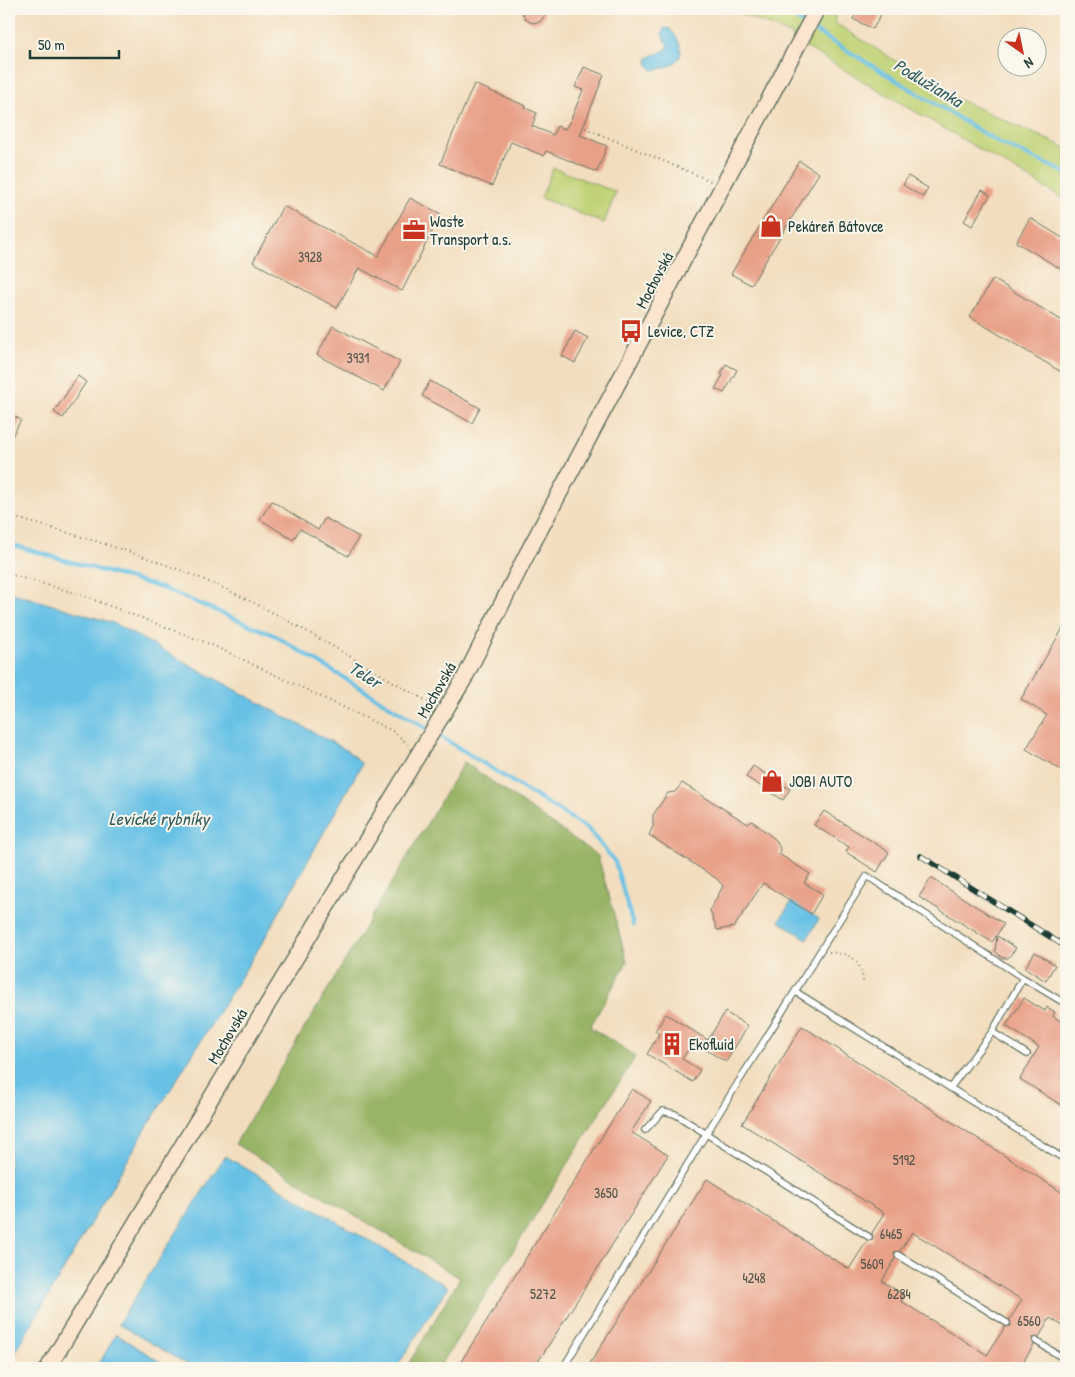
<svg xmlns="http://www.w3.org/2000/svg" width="1075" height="1377" font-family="'Patrick Hand',sans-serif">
	<rect width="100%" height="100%" fill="#fbf7ec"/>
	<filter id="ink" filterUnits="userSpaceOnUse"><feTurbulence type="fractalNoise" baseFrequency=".02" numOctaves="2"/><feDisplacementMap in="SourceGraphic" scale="10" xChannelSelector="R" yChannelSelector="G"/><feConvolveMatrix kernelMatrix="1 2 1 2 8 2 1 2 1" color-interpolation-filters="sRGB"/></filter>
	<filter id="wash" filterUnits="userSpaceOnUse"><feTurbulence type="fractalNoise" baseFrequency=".0096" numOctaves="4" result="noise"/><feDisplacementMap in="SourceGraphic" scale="20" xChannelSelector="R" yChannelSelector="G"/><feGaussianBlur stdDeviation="1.12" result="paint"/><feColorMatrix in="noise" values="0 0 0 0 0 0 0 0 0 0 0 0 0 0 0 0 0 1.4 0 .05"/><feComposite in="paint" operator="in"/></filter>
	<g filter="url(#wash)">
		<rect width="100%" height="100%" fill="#f2debf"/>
		<!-- green -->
		<path fill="#c0d275" stroke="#708854" d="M729,9H820L835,16V23L953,97L1066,148V200L792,39L793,35Z
			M553,168L616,192L604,223L541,198Z"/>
		<!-- forest -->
		<path fill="#98b466" stroke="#5c784d" d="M464,762L598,856L627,962L590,1027L636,1056L439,1368H406L460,1278L235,1144Z"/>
		<!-- water -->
		<path fill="#67c1e5" stroke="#437f8c" d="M664,28L670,29C690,52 681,67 653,70L648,65V58L667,49L668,45L662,35Z
			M9,592L113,623L348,751L362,764L262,943L144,1132L9,1363Z
			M792,901L819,919L807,939L779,921Z
			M225,1156L448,1287L396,1368H194L118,1324Z
			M116,1334L170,1368H97Z"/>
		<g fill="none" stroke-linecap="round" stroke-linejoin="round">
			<!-- stream -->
			<path stroke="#67c1e5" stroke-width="4" d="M780,9L804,24
				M810,28L998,142L1066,173
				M9,544L162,588L274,635L429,730
				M435,733L588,829L615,862L633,925"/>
		</g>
		<g id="blocks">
			<!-- building -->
			<path fill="#e8a087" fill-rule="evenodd" d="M521,9H545V15L540,22L532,23L525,19Z
				M858,9H884L873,29L853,19Z
				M584,67L604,75L580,135L607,146L597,172L546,151L544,156L511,142L492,186L440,164L474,84L526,106L525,108L537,113L532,126L553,135L557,126L565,129L571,119L583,90L575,87Z
				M799,161L819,173L751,285L731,274Z
				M908,176L928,188L923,197L903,185Z
				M982,190L990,195L972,226L964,221Z
				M410,198L441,214L402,291L359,268L337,308L253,262L283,206L378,256Z
				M1030,218L1066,240V272L1016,242Z
				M993,279L1066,323V367L1063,373L970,317Z
				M333,326L400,362L384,391L317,355Z
				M575,331L588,338L575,363L562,356Z
				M726,364L737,370L724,393L715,389L723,375L721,374Z
				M78,376L86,382L63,418L54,412Z
				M430,381L480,408L472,423L422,396Z
				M9,413L21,420L9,442Z
				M272,501L318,530L325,518L359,537L348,556L300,529L293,540L260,519Z
				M1066,623V773L1026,749L1047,715L1021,699Z
				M753,766L790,789L783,800L746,777Z
				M682,783L748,824L752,821L776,840L780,849L779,854L810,874L804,883L823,894L811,914L763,883L734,927L717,930L710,910L723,886L717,879L649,835L653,826V815L668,793L675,792Z
				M824,811L889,852L877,872L846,852L849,847L814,825Z
				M931,878L1004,924L992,942L919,897Z
				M997,936L1016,948L1008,958H1002L995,951Z
				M1035,952L1055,965L1046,981L1025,968Z
				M1024,998L1045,1011L1047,1007L1055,1012L1053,1016L1066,1025V1108L1020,1079L1039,1047L1006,1026Z
				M725,1012L748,1026L726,1062L693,1042L682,1059L700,1070L693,1082L647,1054L659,1034L655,1031L666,1014L708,1040Z
				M802,1026L1066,1195V1328L1050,1318L1039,1337L1032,1338L1034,1345L1019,1368H587L707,1179L849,1269L867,1241L873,1240L872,1233L884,1213L742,1124ZM912,1232L1022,1300L1010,1319L1011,1326L1005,1327L987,1355L901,1301L904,1295L882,1281L895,1259L894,1252L900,1251Z
				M632,1089L651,1101L631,1132L668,1155L599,1266L534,1368H457Z"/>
		</g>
	</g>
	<g filter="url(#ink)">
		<use href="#blocks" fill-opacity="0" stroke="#697565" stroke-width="1"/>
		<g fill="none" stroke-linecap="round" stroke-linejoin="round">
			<defs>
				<path id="lane" d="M796,992L1066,1160
					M992,1032L1023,978L1061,1001
					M950,1088L992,1032L1027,1054
					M645,1130L663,1111L675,1114L869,1237
					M898,1255L1007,1323
					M1036,1341L1066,1360
					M563,1368L706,1134L867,876L1023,978"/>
				<path id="secondary" d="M48,1368L464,679L527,554L817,9"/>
			</defs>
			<!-- lane casing -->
			<use href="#lane" stroke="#697565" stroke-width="8"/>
			<!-- secondary casing -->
			<use href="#secondary" stroke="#697565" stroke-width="18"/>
			<!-- path -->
			<path stroke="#697565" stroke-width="2" stroke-dasharray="1 4" stroke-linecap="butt" d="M585,128L711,181
				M9,516C87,538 165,560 238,595C306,628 369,669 434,705
				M9,574L78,594L210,644L391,730L408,744
				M829,952C852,954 861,959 863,982"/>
			<!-- lane -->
			<use href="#lane" stroke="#fff" stroke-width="5.5"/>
			<!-- secondary -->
			<use href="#secondary" stroke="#fce5cf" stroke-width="15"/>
			<defs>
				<path id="rail" d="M921,856L1066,947"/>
			</defs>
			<!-- rail casing -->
			<use href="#rail" stroke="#1f3d34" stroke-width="5.5"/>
			<!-- rail -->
			<use href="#rail" stroke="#fbf7ec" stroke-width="4" stroke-dasharray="11" stroke-linecap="butt"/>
		</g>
	</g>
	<!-- icons -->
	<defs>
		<symbol id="shop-bare" viewBox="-9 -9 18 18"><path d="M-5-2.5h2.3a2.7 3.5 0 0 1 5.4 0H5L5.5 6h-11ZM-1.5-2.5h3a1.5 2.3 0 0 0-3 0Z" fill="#c8321e" stroke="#fbf7ec" stroke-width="2.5" paint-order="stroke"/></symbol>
		<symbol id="office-bare" viewBox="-9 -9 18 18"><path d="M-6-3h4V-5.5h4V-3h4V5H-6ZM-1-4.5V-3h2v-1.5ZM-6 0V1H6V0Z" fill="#c8321e" stroke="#fbf7ec" stroke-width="2.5" paint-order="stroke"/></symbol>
		<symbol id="bus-bare" viewBox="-9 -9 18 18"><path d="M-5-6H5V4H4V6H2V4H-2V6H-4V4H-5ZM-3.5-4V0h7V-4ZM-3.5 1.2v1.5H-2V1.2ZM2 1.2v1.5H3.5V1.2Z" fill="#c8321e" stroke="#fbf7ec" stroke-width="2.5" paint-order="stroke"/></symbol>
		<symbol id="building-bare" viewBox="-9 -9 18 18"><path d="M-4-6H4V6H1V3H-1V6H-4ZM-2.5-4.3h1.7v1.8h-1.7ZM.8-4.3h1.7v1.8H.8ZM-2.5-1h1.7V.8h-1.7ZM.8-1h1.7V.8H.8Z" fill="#c8321e" stroke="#fbf7ec" stroke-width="2.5" paint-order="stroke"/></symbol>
	</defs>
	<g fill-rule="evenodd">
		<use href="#shop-bare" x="755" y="210" width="32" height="32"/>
		<use href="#office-bare" x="398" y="214" width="32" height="32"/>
		<use href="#bus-bare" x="615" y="315" width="32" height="32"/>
		<use href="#shop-bare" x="756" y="765" width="32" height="32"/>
		<use href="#building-bare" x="656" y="1028" width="32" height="32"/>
	</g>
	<g text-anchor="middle" stroke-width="4" stroke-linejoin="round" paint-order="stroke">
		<!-- number labels -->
		<g font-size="14" fill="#515649">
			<text x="310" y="262">3928</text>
			<text x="358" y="363">3931</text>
			<text x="904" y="1165">5192</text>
			<text x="606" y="1198">3650</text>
			<text x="891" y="1239">6465</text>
			<text x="872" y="1269">5609</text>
			<text x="754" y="1283">4248</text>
			<text x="543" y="1299">5272</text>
			<text x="899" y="1299">6284</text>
			<text x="1029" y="1326">6560</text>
		</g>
		<!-- poi labels -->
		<g font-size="16" fill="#1f3d34" stroke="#fbf7ec" text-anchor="start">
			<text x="430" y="227">Waste<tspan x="430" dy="18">Transport a.s.</tspan></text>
			<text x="788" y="232">Pekáreň Bátovce</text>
			<text x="648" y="337">Levice, CTZ</text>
			<text x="789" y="787">JOBI AUTO</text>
			<text x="689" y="1050">Ekofluid</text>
		</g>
		<!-- street labels -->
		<g font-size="16" fill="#1f3d34" stroke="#fbf7ec">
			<text transform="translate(654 280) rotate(-62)" y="6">Mochovská</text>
			<text transform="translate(436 690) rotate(-60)" y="6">Mochovská</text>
			<text transform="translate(227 1036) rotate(-59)" y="6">Mochovská</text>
		</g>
		<!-- water labels -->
		<g font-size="18" font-style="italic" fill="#315e60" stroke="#fbf7ec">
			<text transform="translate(928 83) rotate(31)" y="6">Podlužianka</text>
			<text transform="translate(365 675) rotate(32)" y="6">Teler</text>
			<text x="159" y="825">Levické rybníky</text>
		</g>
	</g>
	<!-- margin -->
	<rect width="1075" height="1377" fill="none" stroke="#fbf7ec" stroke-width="30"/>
	<!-- north arrow -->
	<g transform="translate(1022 52) rotate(147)"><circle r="24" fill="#fbf7ec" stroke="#a3ada2"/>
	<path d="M0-4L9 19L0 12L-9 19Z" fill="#c8321e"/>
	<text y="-8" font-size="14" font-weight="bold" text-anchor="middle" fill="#1f3d34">N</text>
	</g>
	<!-- scale -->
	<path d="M30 50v8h89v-8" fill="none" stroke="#1f3d34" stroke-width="2.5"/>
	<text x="38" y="50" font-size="15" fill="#1f3d34" stroke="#fbf7ec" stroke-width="4" paint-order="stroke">50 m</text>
</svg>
